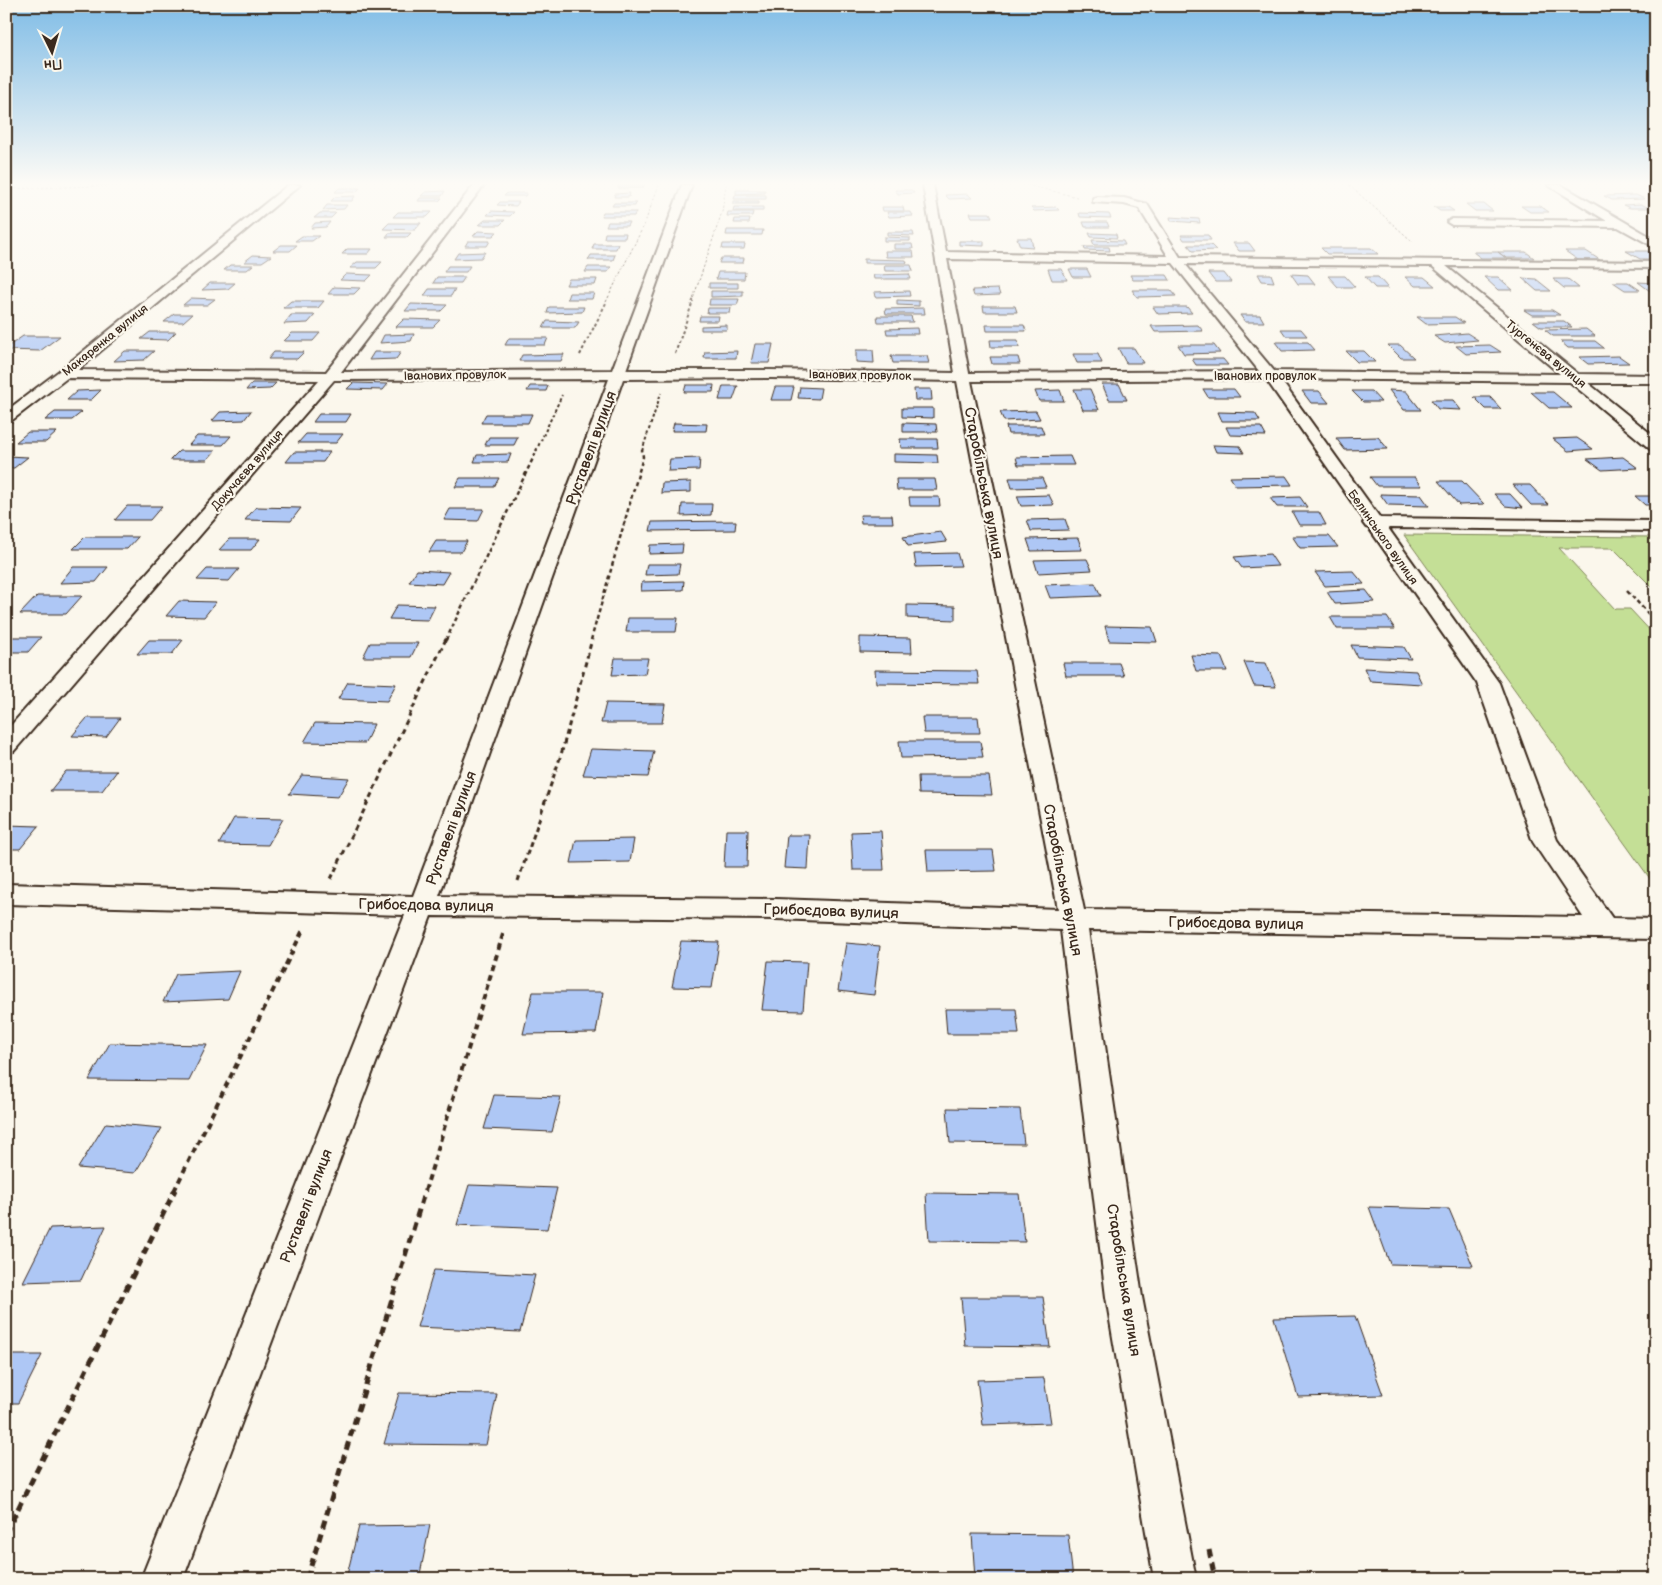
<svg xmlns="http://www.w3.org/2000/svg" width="1662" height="1585" font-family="'Balsamiq Sans',sans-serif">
	<rect width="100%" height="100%" fill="#fbf7ec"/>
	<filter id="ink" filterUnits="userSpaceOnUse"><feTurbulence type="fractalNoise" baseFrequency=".02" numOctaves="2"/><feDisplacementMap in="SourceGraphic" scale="10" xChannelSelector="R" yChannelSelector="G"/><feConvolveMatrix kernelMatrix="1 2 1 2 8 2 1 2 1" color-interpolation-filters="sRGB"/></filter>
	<g filter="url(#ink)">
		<!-- green -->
		<path fill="#c4df96" stroke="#80845a" d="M1404,535L1656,537V591L1613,548H1559L1615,609H1630L1656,637V887Z"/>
		<!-- building -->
		<path fill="#aec7f5" stroke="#3b2a1e" d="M619,185H644L643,188H618Z
			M339,188H360L356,192H335Z
			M736,190H765V193L736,194Z
			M895,190H912L914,193L898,194Z
			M445,191L442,196H421L425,192Z
			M507,193H527L525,196H504Z
			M630,193L629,197H614L615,194Z
			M968,194L972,198L949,199L945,195Z
			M735,195H766V199H734Z
			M1636,195L1645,199L1612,200L1604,196Z
			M355,196L352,201H331L335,197Z
			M420,198H442L439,201H418Z
			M733,201H759V204H733Z
			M500,202H519L516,206L497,205Z
			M614,203H636L635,206H612Z
			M1466,204H1484L1493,211H1475Z
			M1641,204L1649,208H1630L1623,205Z
			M327,205H347L344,209L323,210Z
			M1521,206H1540L1549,212H1530Z
			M734,207H763V211H733Z
			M882,207H903L904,211H883Z
			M1056,207L1059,210L1034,211L1031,208Z
			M1434,207H1448L1454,211H1440Z
			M491,211L514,212L510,216L487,215Z
			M398,212H432L427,217H393Z
			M603,212H636L634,216H602Z
			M728,212H753L752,216H727Z
			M887,212H911L913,216L889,217Z
			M320,213H336L331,218H314Z
			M970,213H990L992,217H972Z
			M1079,213L1109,214L1111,218L1080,217Z
			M1170,217L1199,219L1200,223L1171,221Z
			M735,219H750L749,223H734Z
			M485,220H505L500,225H479Z
			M330,222L326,227L311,228L315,223Z
			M608,222H629L627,226H606Z
			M1083,222H1107L1109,227H1085Z
			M389,223H421L415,230L383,229Z
			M727,230H763L762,235H726Z
			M478,231L497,232L493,236H473Z
			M887,232H913L914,236L887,235Z
			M389,233H411L407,237H386Z
			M605,233H626L625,238H604Z
			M1089,233L1116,234L1117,238L1091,237Z
			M1181,235H1208L1211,240H1184Z
			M302,236H319L312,241H295Z
			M884,237L910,238V241H884Z
			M1017,238H1031L1033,247L1020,246Z
			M1092,240L1123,241L1125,245H1094Z
			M468,241H490L487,246H465Z
			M959,241H984V246L959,245Z
			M1233,243H1249L1255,251H1239Z
			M594,244H618L616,249H592Z
			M723,244H745L744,249H722Z
			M894,244H912L913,249H894Z
			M281,245H297L290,251H273Z
			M1188,245H1211L1216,250L1193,251Z
			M1084,247H1109L1110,251L1085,250Z
			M1321,248H1371L1378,254H1327Z
			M347,249H372L368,254H342Z
			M885,251H913L914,257H886Z
			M1565,251H1586L1600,260H1578Z
			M1626,251H1647L1656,256V259H1640Z
			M485,252L481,258L454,259L458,253Z
			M1473,252H1498L1506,258H1481Z
			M1498,252H1526L1534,258H1506Z
			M253,255L271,256L262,262H244Z
			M591,255H615L613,260H588Z
			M721,258H744L743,263H719Z
			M864,259L906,260L907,263H864Z
			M357,262H382L376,268H350Z
			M230,265H253L247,270H224Z
			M884,265H911L913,271H885Z
			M448,266H470L466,272H444Z
			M588,267H611L608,272H585Z
			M1048,269H1062L1067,280H1052Z
			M1069,269H1087L1091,277H1073Z
			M718,272H745L744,279H716Z
			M1208,273H1224L1231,282H1215Z
			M346,274L372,275L366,281L340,280Z
			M909,274L911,279H874L873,275Z
			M1258,274H1271L1274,282L1262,281Z
			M1291,274L1308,275L1315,284H1298Z
			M1130,275H1167L1170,280H1133Z
			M1328,276H1345L1355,287H1338Z
			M437,277H465L461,283H433Z
			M1365,277H1378L1388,288H1375Z
			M1405,277H1424L1435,286H1415Z
			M1484,277H1498L1513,290H1498Z
			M1522,278L1536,279L1551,291H1537Z
			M569,279H597L595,285H566Z
			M1553,279H1568L1579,288H1564Z
			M1613,282H1628L1640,290H1625Z
			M1638,282L1655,283L1656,291H1650Z
			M210,283H235L228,289L202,290Z
			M709,283H738V288H709Z
			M334,287L360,288L354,294H328Z
			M429,289H455L451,296H424Z
			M998,289L1000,295L974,296L972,290Z
			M1132,290H1171L1176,296L1137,297Z
			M711,291H743V296L711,297Z
			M909,291L910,296L875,297L874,292Z
			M569,293H594L592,299H567Z
			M191,298L215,299L207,305H183Z
			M710,299H739L737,305H709Z
			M897,300L919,301V306L897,305Z
			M291,301H324L318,308H283Z
			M411,304L447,305L441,311H405Z
			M983,306H1015L1017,312H984Z
			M549,307H584L582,312L547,313Z
			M1153,307H1187L1192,313L1158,314Z
			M708,308H731L730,313H707Z
			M924,308L925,314H886L885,309Z
			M1524,310H1552L1560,315H1532Z
			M174,314H192L183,322H164Z
			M291,315H315L308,323L284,324Z
			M1240,315H1260L1264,322H1245Z
			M700,316H719L718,321H699Z
			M877,316H911L913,322H878Z
			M1417,317H1455L1464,323L1426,324Z
			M404,319L440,320L433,327H396Z
			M547,321L579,322L575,328H543Z
			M1533,321H1564L1572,327H1541Z
			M727,325V330H701V326Z
			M986,325H1024L1026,331H987Z
			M1198,325L1203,331L1155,332L1151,326Z
			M917,328L918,334H887L886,329Z
			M1281,329H1301L1307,336H1286Z
			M1586,329L1595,336H1553L1545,330Z
			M150,332H176L168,340L141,339Z
			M292,333H320L313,341H284Z
			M1467,333L1478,340L1445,343L1434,336Z
			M414,334L411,341L380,343L384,335Z
			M23,336H60L40,351L6,350V348Z
			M509,338H548L545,345H505Z
			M990,340H1018L1019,347H991Z
			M1560,341H1595L1604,348H1568Z
			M1275,342H1308L1315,350L1282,351Z
			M755,344H773L769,363H751Z
			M1178,345H1214L1220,353L1184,354Z
			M1388,345H1400L1414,358H1401Z
			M1490,345L1501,352L1466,354L1456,346Z
			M1118,348H1134L1143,363H1126Z
			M856,350H873L874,363L856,362Z
			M125,351H154L144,360L114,361Z
			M737,351L736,358H704L705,352Z
			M1346,351H1364L1375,362H1357Z
			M274,352H304L297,359H268Z
			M374,352H401L396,359L369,360Z
			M564,354L561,361H519L522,355Z
			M1073,354H1098L1102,363H1077Z
			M891,356H927L929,363H893Z
			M1619,356L1629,363L1588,364L1579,357Z
			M990,357H1018L1020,364H992Z
			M1192,359H1223L1228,365H1196Z
			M252,383H276L270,389L246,390Z
			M353,383L388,384L383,390L347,389Z
			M1102,384H1119L1127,400H1109Z
			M686,385H714L713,392H684Z
			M530,386H548L546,391H527Z
			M723,386H738L733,400H719Z
			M775,387H794L791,400H771Z
			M800,387L821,388L819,399L798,398Z
			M914,389H931L932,400H915Z
			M1074,389H1090L1099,410H1083Z
			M1203,389H1234L1240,397H1208Z
			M101,390L91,400H67L77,391Z
			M1060,390L1064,401H1039L1035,391Z
			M1389,390L1406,391L1421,410H1404Z
			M1302,391H1319L1329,403H1311Z
			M1352,391H1371L1381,402H1363Z
			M1531,392H1553L1572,408H1549Z
			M1474,397H1490L1501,409H1486Z
			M1431,400H1453L1461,410L1438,409Z
			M902,408H933V418L902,417Z
			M251,411L244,420L212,421L220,412Z
			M1036,411L1040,419L1004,421L1000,412Z
			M55,412H82L72,420H45Z
			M1218,412L1255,413L1260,421H1222Z
			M319,414H351L346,422H313Z
			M486,414H532L528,423H481Z
			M674,423L707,424L706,431H672Z
			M903,423L936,424L937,432H903Z
			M1006,426H1041L1044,434H1008Z
			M1226,427H1261L1266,436L1230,435Z
			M28,432H57L46,442H16Z
			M306,434H343L336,443H298Z
			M197,436H231L223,445H189Z
			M489,437H518L514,445H485Z
			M1378,437L1388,449L1345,450L1336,438Z
			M1577,438L1593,449L1568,451L1553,439Z
			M900,439H937L938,448H901Z
			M1213,445L1240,446L1244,453L1216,452Z
			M179,451H215L207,460H170Z
			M294,452H330L323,462H286Z
			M511,454L508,462H474L477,455Z
			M894,454L937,455L938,463L894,462Z
			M6,456L28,457L14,468H6Z
			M1070,456L1074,465H1018L1016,457Z
			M1623,457L1638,468L1602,470L1587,459Z
			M700,458L699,470L668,471L670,459Z
			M1286,476L1292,485L1236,486L1230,477Z
			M1370,477H1415L1422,486H1377Z
			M460,478H499L494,487H455Z
			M1009,478H1042L1046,487L1012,488Z
			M896,479H935L937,490H897Z
			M1438,481H1462L1484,504L1459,505Z
			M691,482V492L661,493L662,483Z
			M1513,485H1530L1549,505H1531Z
			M1380,494L1421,495L1429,506L1388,505Z
			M1494,494H1510L1523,508L1505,506Z
			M1049,495L1054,505L1021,506L1017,496Z
			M1635,496H1656V505H1645Z
			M909,497H939L940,506H910Z
			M1300,497L1307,507H1277L1270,498Z
			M682,504H712L711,515L681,516Z
			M127,506H162L150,520H115Z
			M256,507L301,508L291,521L245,520Z
			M450,509H484L478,521L444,520Z
			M1292,512H1319L1326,525H1299Z
			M860,515H892L893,523H861Z
			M1065,519L1069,530L1031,531L1027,520Z
			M736,521L735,530L650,531L652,522Z
			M941,532L947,542L908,546L903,537Z
			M1292,536H1329L1338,547L1300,548Z
			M85,537H138L127,549H73Z
			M1078,538L1082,550L1031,551L1027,539Z
			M229,539H260L251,550H219Z
			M436,541H467L461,552H429Z
			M683,544L682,553L649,554L650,545Z
			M957,553L961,566L916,567L914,554Z
			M1270,554L1278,566L1242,568L1234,557Z
			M1087,559L1092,570L1038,573L1034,560Z
			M647,564H680L678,574L645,575Z
			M73,567H108L96,582L60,583Z
			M207,569H239L229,581L197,580Z
			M417,570L449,572L442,584L409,582Z
			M1353,571L1364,584L1325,586L1315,572Z
			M684,581L683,590L641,591L642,582Z
			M1095,583L1101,596L1050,598L1045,585Z
			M1366,590L1375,602L1335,604L1327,592Z
			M37,596H82L66,614H20Z
			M179,601L216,602L204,617L166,616Z
			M397,605L435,606L428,620L389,619Z
			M907,605L955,606V620L907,618Z
			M1330,617H1387L1395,629H1337Z
			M628,618H678L676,632H626Z
			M1105,626L1152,627L1157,642L1109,641Z
			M6,637H41L28,652H6Z
			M860,637L911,638L912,653L860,652Z
			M149,640H183L172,654H137Z
			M370,643H418L411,657H363Z
			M1351,645L1404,647L1411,659L1357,657Z
			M1191,655L1221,656L1227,671H1196Z
			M615,658H648L645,674L612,675Z
			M1244,662L1266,663L1276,687L1254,686Z
			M1063,663H1119L1124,676H1066Z
			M1364,668L1416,671L1422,684L1370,681Z
			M875,670L977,671L979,684L876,683Z
			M348,682L396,684L387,701L338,699Z
			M606,703L665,704L662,723H601Z
			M922,717H978L980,733H924Z
			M87,718H120L106,737L72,736Z
			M315,723L374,724L365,743L304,742Z
			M899,741H980L983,757L901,758Z
			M591,749L654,751L648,777L583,775Z
			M66,771H117L102,791H50Z
			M302,775L349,778L338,797L289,794Z
			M918,776H989L992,795L919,794Z
			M234,818L283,819L268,845L219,844Z
			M6,825L39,826L20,849H6Z
			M726,830H748L747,867H724Z
			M881,831L884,870H853L851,832Z
			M787,835H810L808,869L784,868Z
			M634,839L630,862L571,863L576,840Z
			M926,850H993L996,871L928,872Z
			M681,941L719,942L712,988L672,987Z
			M846,943L880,946L874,995L838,991Z
			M768,961L807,962L803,1011L762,1010Z
			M240,971L228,999L163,1002L176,974Z
			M533,992H603L596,1033L523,1034Z
			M945,1009H1016L1019,1034H947Z
			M110,1043L207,1045L189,1081L89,1080Z
			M494,1095L561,1097L552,1132L484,1129Z
			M947,1108L1020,1109L1024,1144L950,1143Z
			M106,1123L162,1128L135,1173L78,1168Z
			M469,1185L557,1188L547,1229L457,1225Z
			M926,1193L1019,1194L1025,1242L929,1241Z
			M1369,1207L1449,1209L1473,1266L1390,1264Z
			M106,1226L81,1280L23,1282L50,1228Z
			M434,1270L535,1275L520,1332L417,1327Z
			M961,1297H1043L1050,1347L965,1346Z
			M1355,1316L1383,1395L1298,1397L1274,1318Z
			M6,1355H42L18,1403H6Z
			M1044,1378L1051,1423L983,1425L977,1380Z
			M399,1393L497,1394L486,1445L384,1444Z
			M430,1525L419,1579H346L359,1526Z
			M972,1534L1068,1535L1073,1579H975Z"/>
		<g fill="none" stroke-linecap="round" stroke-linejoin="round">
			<defs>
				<path id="minor" d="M288,185H300L78,370L326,372L474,185H484L341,372L612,370L682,185H692L626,370H771L955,373L923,185H933L946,252L1168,256L1139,208L1124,204L1093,202V198L1097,197L1124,198L1147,204L1180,257L1656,262V268L1446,266L1578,374L1656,375V383H1588L1656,438V451L1650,449L1570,382L1280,379L1380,518L1656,521V531L1388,528L1499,683L1557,840L1612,918L1656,919V939L1088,930L1142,1297L1196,1579H1154L1106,1297L1061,930L776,919L431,916L183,1579H141L405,915L6,904V884L413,896L609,379L334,380L14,751L6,753V731L319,380L67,378L11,421L6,422V411L59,371ZM947,259L1173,263L1259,371L969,373ZM1185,264L1432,266L1560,374L1274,371ZM771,378L957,381L1058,909L776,899L439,896L623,379ZM1266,379L1365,521L1363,523L1366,527L1369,528L1477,683L1533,842L1583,917L1084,910L971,381Z
					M1548,185H1561L1656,240V248L1618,227L1452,225L1447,222L1452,219L1607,221Z"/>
			</defs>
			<!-- minor casing -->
			<use href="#minor" stroke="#3b2a1e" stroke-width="4"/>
			<!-- path-far5 -->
			<path stroke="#3b2a1e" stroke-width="1" stroke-dasharray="2.5 2" stroke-linecap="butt" d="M1027,185L1077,197
				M1349,185L1413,242
				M6,189L125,185
				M606,302L644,225L659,185
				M692,302L722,212L726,185"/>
			<!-- path-far4 -->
			<path stroke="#3b2a1e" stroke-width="2" stroke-dasharray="3 2.5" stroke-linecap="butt" d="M675,354L693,301
				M580,355L607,301
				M536,451L562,395
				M642,451L661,393"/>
			<!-- path-far3 -->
			<path stroke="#3b2a1e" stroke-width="2.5" stroke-dasharray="4 3" stroke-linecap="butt" d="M1627,591L1656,622
				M446,640L537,450
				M591,640L643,457L642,450"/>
			<!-- path-far2 -->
			<path stroke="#3b2a1e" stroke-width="3" stroke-dasharray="5 4" stroke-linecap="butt" d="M331,879L446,639
				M518,881L561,755L592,639"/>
			<!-- path-far1 -->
			<path stroke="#3b2a1e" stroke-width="4" stroke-dasharray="6 4.5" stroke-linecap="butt" d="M174,1191L304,928
				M425,1191L504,931"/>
			<!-- path -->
			<path stroke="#3b2a1e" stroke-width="5" stroke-dasharray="8 5.5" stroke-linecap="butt" d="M6,1533L175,1190
				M1209,1550L1215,1579
				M307,1579L425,1190"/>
			<!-- minor -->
			<use href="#minor" fill="#fbf7ec" fill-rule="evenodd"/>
		</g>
	</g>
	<!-- sky -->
	<linearGradient id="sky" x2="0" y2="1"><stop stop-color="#7fbce6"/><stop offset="0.45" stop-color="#fdfbf6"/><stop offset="1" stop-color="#fdfbf6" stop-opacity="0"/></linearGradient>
	<rect width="1662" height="407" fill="url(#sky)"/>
	<g text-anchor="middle" stroke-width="4.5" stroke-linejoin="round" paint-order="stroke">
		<!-- far-street labels -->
		<g font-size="12" fill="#3b2a1e" stroke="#fbf7ec">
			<text transform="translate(105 340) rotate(-39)" y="4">Макаренка вулиця</text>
			<text transform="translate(1546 354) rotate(39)" y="4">Тургенєва вулиця</text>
			<text transform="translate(455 375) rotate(-1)" y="4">Іванових провулок</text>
			<text transform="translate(860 375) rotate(1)" y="4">Іванових провулок</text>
			<text x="1265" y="380">Іванових провулок</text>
			<text transform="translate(247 470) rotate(-49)" y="4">Докучаєва вулиця</text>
			<text transform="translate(1383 537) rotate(55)" y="4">Белинського вулиця</text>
		</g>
		<!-- street labels -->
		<g font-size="15" fill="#3b2a1e" stroke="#fbf7ec">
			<text transform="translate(591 448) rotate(-70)" y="5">Руставелі вулиця</text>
			<text transform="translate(984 483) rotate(79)" y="5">Старобільська вулиця</text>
			<text transform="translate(451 828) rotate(-70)" y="5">Руставелі вулиця</text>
			<text transform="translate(1063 880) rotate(79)" y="5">Старобільська вулиця</text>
			<text transform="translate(426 905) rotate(1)" y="5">Грибоєдова вулиця</text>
			<text transform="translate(831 911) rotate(2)" y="5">Грибоєдова вулиця</text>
			<text transform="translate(1236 923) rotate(1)" y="5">Грибоєдова вулиця</text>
			<text transform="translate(306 1206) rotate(-69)" y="5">Руставелі вулиця</text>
			<text transform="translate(1124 1280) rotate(81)" y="5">Старобільська вулиця</text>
		</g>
	</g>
	<!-- margin -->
	<rect width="1662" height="1585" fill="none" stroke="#fbf7ec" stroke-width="25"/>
	<rect x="12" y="12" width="1637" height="1560" fill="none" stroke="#3b2a1e" stroke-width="2" filter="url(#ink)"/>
	<!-- north arrow -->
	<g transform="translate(52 52) rotate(175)" stroke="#fbf7ec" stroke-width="4" paint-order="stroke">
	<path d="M0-4L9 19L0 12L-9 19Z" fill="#3b2a1e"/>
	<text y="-8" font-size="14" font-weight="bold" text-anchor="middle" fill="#3b2a1e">Пн</text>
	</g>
</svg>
